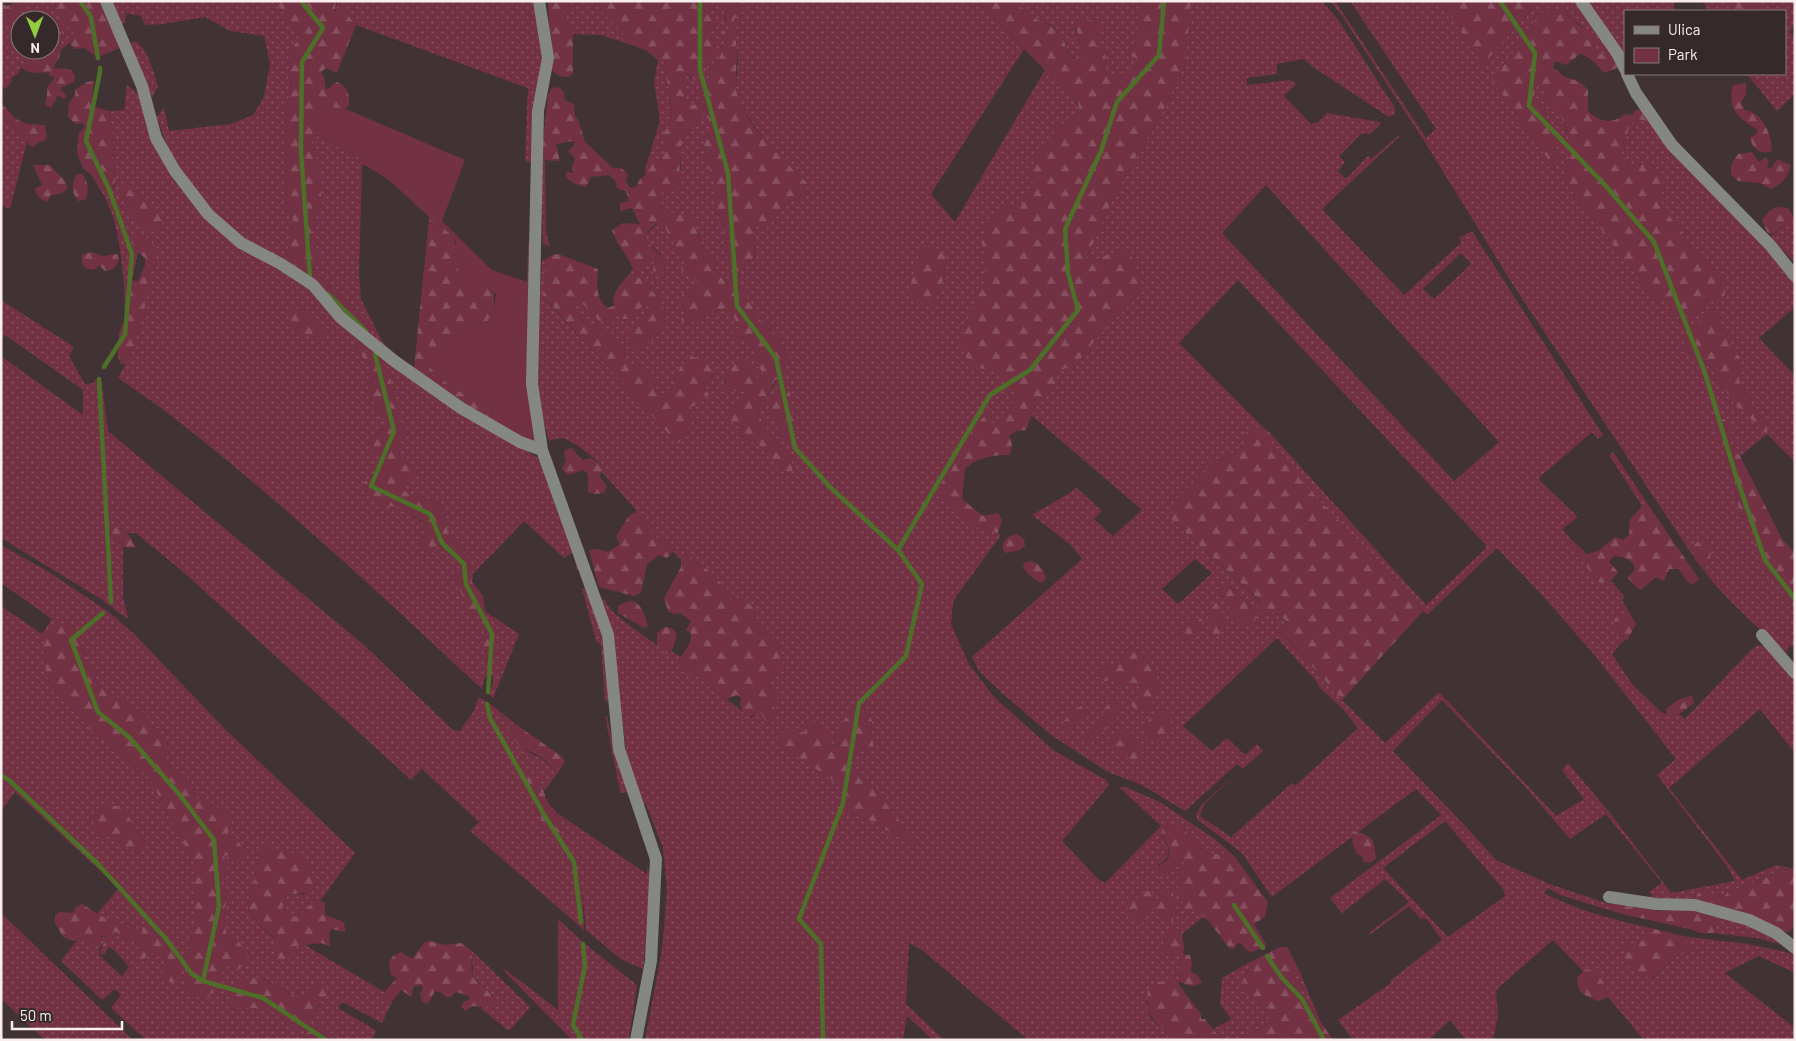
<svg xmlns="http://www.w3.org/2000/svg" width="1796" height="1041" font-family="Barlow,sans-serif">
	<defs>
		<pattern id="grass-dots" width="8" height="8" patternUnits="userSpaceOnUse" patternTransform="scale(1.25)"><rect width="8" height="8" fill="#723244"/><path d="M2 2h.1M6 6h.1" fill="none" stroke="#87505f" stroke-width="1.8" stroke-linecap="round"/></pattern>
		<pattern id="forest-firs" width="22" height="20" patternUnits="userSpaceOnUse" patternTransform="scale(1.25)"><rect width="22" height="20" fill="#723244"/><path d="M5 1l3.5 6h-7zM16 11l3.5 6h-7z" fill="#87505f"/></pattern>
	</defs>
	<rect width="100%" height="100%" fill="#413335"/>
	<!-- grass -->
	<path fill="url(#grass-dots)" fill-rule="evenodd" d="M28,1H55L54,6L74,32L69,43L61,50L59,46L63,36L52,21L46,16L42,20H20V50H31C28,59 21,65 18,74L11,78L12,81L5,89L1,86V24L20,13Z
		M108,1H275L300,36L291,50L289,64L291,90L285,110L287,209L293,218L287,257L289,264L248,241L221,221L171,159L157,117L164,108L169,131L231,124L253,115L264,97L270,64L264,36L230,31L205,17L162,24L145,25L141,16L126,13L125,23L121,24Z
		M337,1H537L544,60L533,162L530,163L525,160L528,88L356,25L344,11H336Z
		M567,1H592L635,46L601,35L573,34V29L567,23L562,11L570,8Z
		M708,1H722L727,10L724,17L727,23L734,19L742,1H977L1024,49L931,194L955,222L1045,70C1059,82 1077,93 1079,112L1074,119L1055,128L1054,141L1039,154L1028,176L1035,185L1020,208L1000,210L994,218L990,232L985,263V284L977,297L984,369H998L1015,389L1011,407L998,428L983,417L962,449L940,488L982,530L998,533L1001,535L956,597L953,602L951,624L969,664L994,697L1053,750L1106,780L1109,785L1062,841L1098,879L1105,883L1161,826L1120,788L1123,786L1160,802L1216,840L1234,856L1222,853L1211,855L1201,850L1196,845L1162,832C1165,847 1177,854 1158,865L1166,871L1177,862H1184L1190,866L1179,879L1178,893L1201,913L1203,917L1182,934L1175,930L1163,943L1166,955L1183,953L1185,955L1182,957L1180,982L1178,983L1176,981L1146,1001L1151,1019L1174,1040H1028L922,950L909,943L906,1004L944,1040H933L907,1016L903,1040H645L662,951L667,890L663,848L646,804H642L627,758L613,651L601,599L605,600C608,615 653,639 666,653L671,651L681,657L678,662L751,718L759,709L763,710L772,705L775,689L769,683L770,675L783,659L779,650L780,647C763,632 757,630 753,606L738,598L730,597L716,576L686,554L681,560L673,552L674,550L658,539L636,514V510L602,472L605,467C595,460 573,439 561,438C558,438 553,440 549,441L537,398L535,379L542,261H546L543,297L678,443C682,432 685,416 692,406C700,394 709,387 713,373L680,367L677,379L667,395L658,392L651,380L627,364L624,352L611,340L607,334L589,326L571,310L578,299L598,320L640,308L647,303L651,306L646,318L629,335L645,348L663,329L661,300L637,275L629,274L633,269L640,267L646,259H655L653,274L661,255L648,242L644,236L661,221L678,251L689,260L693,276L699,284L692,291L681,298L687,324L721,309L729,308L739,327L734,339L743,337L745,341L756,349V363L764,374L758,379L753,368L731,365L729,375L724,382L733,392L745,390V397L741,398L735,407L744,426L739,435L762,447L771,458L793,472L790,459L761,420L758,405L765,402L783,367L791,364L778,337L758,318L741,287L739,278L743,261L746,260L750,264C759,253 755,243 752,231L757,222L781,209L786,203L805,196L808,184L771,149L739,104L736,87L738,58L736,40L722,36L726,42C719,60 712,75 700,90L704,102L694,105L685,101L686,87L682,78L683,74L687,73L692,79L704,66L702,62L704,36L707,30L709,13ZM920,254L946,271L934,304L911,291ZM854,709L869,715L872,720L869,751L857,748L851,765L855,767L857,778L870,783L913,840L912,845L871,821L850,813L842,798L844,785H840L777,743L784,731L804,734L822,731L831,739V746L838,744L834,739L843,721Z
		M1013,1H1141C1135,23 1145,34 1128,55L1136,58V63L1134,70C1121,74 1113,77 1100,69L1106,58L1104,52L1097,47V39L1075,28L1083,56L1082,61C1060,54 1071,45 1060,32C1056,26 1046,24 1039,20C1030,15 1022,8 1013,1Z
		M1190,1H1322L1339,21L1395,108V114L1389,117L1313,67L1304,59L1277,64V74L1247,78V85L1290,80L1296,84L1284,96L1311,124L1318,122L1327,113L1380,122V125L1370,134L1362,133L1339,156L1345,162L1338,171L1346,179L1368,156L1371,159L1399,135L1400,136L1322,209L1404,295L1462,242L1459,238L1472,231L1603,435L1598,439L1592,432L1541,476L1539,480L1576,515L1577,518L1562,529L1573,541L1568,545L1588,568L1594,579L1601,583L1611,581L1625,597L1622,600L1629,612L1615,618L1622,642L1612,654L1632,684L1662,713L1671,715L1679,714L1685,719L1751,650L1758,645L1769,647L1795,681V753L1760,709L1669,788L1742,880L1776,865L1790,868C1768,874 1749,886 1727,892L1724,898L1706,891L1722,908L1733,909L1746,916L1651,897L1652,894L1649,892L1662,883L1606,814L1570,839L1529,791L1442,700L1393,751L1470,831L1496,860L1552,885L1609,904H1612L1614,900L1624,903L1614,910L1622,914L1560,895L1548,888L1544,893C1575,910 1612,919 1646,927L1645,940L1652,979L1680,953L1691,949L1688,937L1747,944L1795,954V973L1759,956L1725,973L1795,1028V1040H1644L1608,997L1604,983L1585,969L1583,971L1553,940L1498,988L1496,992L1498,1016L1493,1040H1466L1450,1020L1429,1040H1353L1338,1020L1391,983L1390,981L1442,940L1426,918L1421,919L1409,906L1371,934L1369,933L1408,903V901L1385,879L1342,913L1330,898L1441,815L1416,789L1358,832L1354,831L1352,837L1272,897L1242,853L1198,820L1196,815L1201,805L1227,782H1228L1204,804L1200,816L1231,837L1292,783L1295,786L1358,728L1342,708L1319,687L1317,682L1277,638L1183,726L1212,751L1227,738L1245,755L1257,744L1263,751L1243,769L1237,764L1185,811L1142,785L1108,772L1051,735L1003,694L979,671L972,657L1082,559L1071,545L1032,515L1073,491L1076,487L1102,511L1094,519L1113,536L1142,510L1031,415L1035,407L1054,387L1058,372L1079,361L1098,336L1141,293L1108,254L1098,260L1086,258L1118,188L1166,105L1178,76L1185,65ZM1266,185L1499,442L1454,481L1222,233ZM1461,253L1471,264L1434,299L1423,289ZM1238,280L1485,544L1486,548L1426,605L1271,434L1266,444L1427,615L1497,548L1543,596L1596,657L1676,759L1657,775L1727,866L1735,881L1671,893L1610,813L1568,763L1562,770L1584,799L1556,816L1439,692L1385,743L1342,700L1280,631L1289,624L1274,612L1264,614L1259,601L1172,520L1174,502L1215,460H1221L1244,446V434L1262,426L1179,343ZM1195,559L1212,573L1178,604L1162,589ZM1229,586L1248,604L1257,617L1231,610L1219,590ZM1129,647L1147,656L1153,666L1160,691L1132,705L1140,696L1144,687L1133,682L1118,688L1122,654ZM1445,821L1503,889L1505,896L1448,937L1383,868Z
		M1330,1H1335L1426,138L1436,129L1350,1H1441L1483,65L1539,1H1579L1612,53C1603,55 1598,55 1592,49L1595,37L1561,10L1548,9C1539,15 1531,22 1529,33L1492,79L1528,133L1553,165L1560,160L1553,142L1550,123L1534,96L1537,85L1544,89L1547,100L1559,112L1571,143L1570,159L1562,178L1656,301L1665,296L1672,313L1679,318L1680,324L1687,316L1701,312L1707,300L1712,298L1719,273L1703,261L1662,206L1661,196L1663,178L1650,162L1630,165L1620,151C1626,140 1627,129 1635,119L1647,121L1650,119L1795,282V307L1759,338L1795,376V462L1767,434L1740,456L1734,447L1726,454L1735,494L1744,525H1748L1755,536V552L1795,609V646L1788,647L1787,653C1754,624 1724,599 1698,563L1704,566L1709,565L1711,553L1705,543L1697,542L1692,548L1693,556L1515,288L1423,139L1340,13ZM1712,310L1722,314L1720,323L1727,331L1730,348L1740,357L1738,372L1741,388L1749,396L1751,406L1768,423L1767,433L1734,403L1720,383L1713,369L1705,362L1686,351L1687,346Z
		M1586,1H1674V11H1625V63Z
		M1702,1H1795V22L1790,32L1795,38V94L1777,111L1747,74H1785V11H1709Z
		M135,41C149,50 153,71 158,86L152,98L131,44Z
		M658,60L667,63L665,74L670,91L672,124L667,130L664,155L659,160L645,170L659,124V113L654,82Z
		M127,85L138,94L152,139L174,181L205,217L279,266L312,291L361,340L354,350C372,362 375,372 367,392L376,404L379,418L387,424L377,433L386,459L383,469L370,477L375,498L387,506L396,505L403,509L426,525L421,544C440,545 447,546 461,560L467,554L453,543L445,524L441,504L402,491L398,453L404,430L388,376L385,359L428,391L540,459L581,569L577,570L573,552L564,558L524,521L473,574L469,564L467,569L454,577L469,610L474,615L485,611L519,634L493,698L486,692C492,689 495,682 492,676L487,675L484,679L482,689C403,616 325,542 242,473C202,439 162,407 118,378L132,352L143,313L153,245L147,238L133,248L138,252L132,281L128,280L124,284C121,257 119,229 108,204C104,194 97,185 92,177L102,183L106,188L112,189L115,186L112,127L109,111L124,110ZM119,190L160,215L128,211Z
		M706,110L709,120V132L704,143L706,160L715,185V205L722,221L731,279L725,284L716,270L715,259L703,249L698,231L661,210L659,193L668,190L681,169L680,154L683,135L694,128L700,115Z
		M1,116L28,138L10,209L4,206L1,207Z
		M318,135L361,159L363,164L362,166L359,274L361,299L383,343L401,359L365,333L368,320L314,272L313,266L319,259C308,240 309,222 322,204L310,137Z
		M541,160L545,161L546,231L550,247L543,243Z
		M1795,214V263L1770,237C1778,230 1786,225 1794,217L1793,216Z
		M1,300L74,347L69,356L85,384L93,383L96,379L101,378L108,431L365,646L453,730L460,731L473,712L479,697L490,704L514,723L510,730C515,739 520,746 529,752C539,759 544,757 552,769L562,767L545,790L536,779L522,780L523,790L530,794L541,816V822L560,821L557,813L647,874V868L651,874L650,912L643,969L622,960L586,930L582,888L584,930L470,831L479,822L422,769L411,780L188,576L136,533H128L120,528L111,533L123,547V597L128,617L126,618L101,599L1,538V356L83,415V390L5,335L1,339Z
		M1613,452L1649,506H1642L1609,455Z
		M1,545L47,571L109,612L134,634L226,730L355,853L320,901L316,899L305,910L295,917L282,909L287,895L306,894L260,853L248,909C261,930 279,948 305,945L384,992L385,997L392,1002L382,1023L342,1002L338,1008L377,1031L371,1040H340L334,1036L303,1038L304,1040H146L111,1008L121,995L115,989L102,1000L61,961L78,939L108,937L99,949V955L122,976L129,967L115,951L108,946L114,936L113,931L117,932L123,938L130,939L145,947L137,960H145L149,953L157,952L169,961L179,950L156,934L149,927L142,931L150,942L146,941L112,918L108,920L97,914L119,888L15,792L1,811V606L42,634L52,619L1,583ZM68,622L77,637L98,684L129,706L144,713L157,732L168,742L166,764L189,779L197,799L228,834L237,839L229,855L224,856L221,884L228,899L223,911L227,937L240,943L225,966L219,970L185,965L194,927V864L149,777L94,734L50,685L43,660V644ZM262,978L302,1000L309,990L321,1004L312,1014L309,1024L285,1023L269,1008Z
		M582,588L588,590L599,621L604,651L609,699L607,702H605L601,645L596,641Z
		M605,716L607,717L616,756L627,792L621,793L620,791Z
		M1,913L133,1040H45L1,999Z
		M1711,913L1755,927L1790,947L1757,938L1713,933L1718,923Z
		M558,919L584,943L637,985L629,1040H572L504,971L506,970L558,1010Z
		M472,951L529,1006V1009L509,1031L479,1007L481,1008L493,996L484,989L473,976Z
		M1252,961L1243,980C1248,995 1257,1001 1270,1008V1023L1256,1031L1244,1034L1246,1040H1222L1214,1029L1231,1019L1220,1004L1222,978Z
		M1300,972L1320,1021L1297,986L1289,980Z"/>
	<!-- forest -->
	<path fill="url(#forest-firs)" fill-rule="evenodd" d="M1,1L6,6L12,4L14,1L28,2C26,7 15,23 10,24C7,25 4,24 1,24Z
		M55,1H99L114,27L122,47L100,56L94,55L85,48L75,49L69,43L74,32L63,25L54,6Z
		M275,1H336L335,11H344L356,25L337,73L326,68L321,72L324,77L326,90L337,82C348,86 350,96 349,106L344,110L336,108L318,113V135L310,137L312,143L316,146L322,204C309,223 308,240 320,259L313,266L314,272L368,320L372,329L370,332L365,333L289,264L287,257L293,218L287,209L285,110L291,90L289,64L291,50L300,36Z
		M548,1H567L570,8L562,11L567,23L573,29V73L569,77H563L554,73L551,68Z
		M592,1H708L709,13L716,23L713,30H707L704,36L710,38L717,46L715,55L709,59H703L702,62L706,70L695,80L687,73L683,74L682,78L686,87L685,101L694,105L704,102L700,90C712,75 719,60 726,42L722,36L723,30L733,29C740,50 735,65 736,86C737,118 785,162 808,184L805,196L786,203L767,228L757,222L752,231C755,243 758,253 750,264L746,260L743,261L739,277L741,287L758,318L778,337L791,364L783,367L785,376L775,380L765,402L758,405L761,420L790,459L793,472L780,471L762,447L739,435L744,426L736,424L727,419L741,398L745,396L744,390L724,393C724,383 729,375 731,365L739,362H746L753,368L759,379L764,374L756,363V349L750,347L743,337L734,339L729,337L739,327L729,308L721,309L686,324L681,320L685,312L681,298L683,293L692,291L698,284L693,276L683,274L681,266L688,260L678,251L661,221L653,226L644,236C650,247 660,254 667,265L661,275L653,274L654,259H646L640,267L633,269C627,254 617,245 612,230L623,223L640,224L632,208L620,211V203L629,201L626,191L617,188L615,180L609,175L590,177L588,184L585,187L573,183L566,178V172L574,173L572,168L575,158L568,151L574,146V141L556,144L560,161L541,160L548,95L552,88L558,87L564,92L565,100L574,104L575,116L579,122L585,142L613,168H621L628,174L626,181L630,188L636,187L640,179L646,175L645,170L653,161L659,160L664,155V146L661,135L672,124L670,91L665,74L667,64L658,60L647,51L635,46ZM706,110L709,120V132L704,143L706,160L715,185V205L722,221L731,279L726,284L716,270L715,259L703,249L695,224L688,216L661,210L659,193L678,190C680,171 680,153 683,135L694,128L700,115Z
		M722,1H742L738,15L734,19L735,27H732C725,22 724,18 727,10Z
		M977,1H1013L1038,20L1059,30L1063,36L1067,52L1073,58L1082,61C1084,52 1075,33 1076,18L1093,21L1099,27L1097,47L1104,52L1106,58L1100,69C1112,77 1121,74 1134,69L1136,58L1128,55C1145,35 1134,23 1141,1H1191L1185,65L1178,76L1166,105L1118,188L1086,258L1098,260L1108,254L1127,249L1140,274L1141,293L1098,336L1079,361L1058,372L1054,387L1035,407L1026,430L1016,431L1009,436L1012,444L1010,455C992,455 980,457 965,468L962,499L983,516L998,513L1002,520L998,533C993,532 987,531 982,530C963,522 949,505 939,488C954,463 969,428 991,410L993,415L991,422L998,427L1011,407L1015,390L1006,388L997,369H984L969,366L960,340L977,297L985,284V263L982,241L990,232L985,228V223C994,218 998,211 1006,204L1020,208L1034,185L1028,176L1039,154L1054,141L1055,128L1074,119L1079,112L1078,103L1068,90L1045,70Z
		M1441,1H1539L1483,65Z
		M1727,1H1760L1762,5L1760,11H1730Z
		M1548,9L1561,10L1582,28L1591,30L1595,37L1592,49C1598,55 1604,55 1612,53L1620,67L1604,73L1592,60L1581,53L1566,65L1555,61L1553,68L1558,71L1563,76L1580,82L1588,90V111C1600,122 1612,125 1625,114L1632,115L1636,110H1642L1650,119L1647,121L1635,119C1627,129 1626,140 1620,151L1630,165L1649,162L1663,178L1661,196L1662,206L1703,261L1719,273L1723,282L1725,292L1723,300L1712,298L1707,299L1701,312L1687,316L1689,322L1681,324L1679,318L1672,313L1665,297L1656,301L1562,178C1574,148 1572,141 1559,112C1548,107 1546,99 1544,89L1537,85L1534,96L1550,123L1553,142L1560,160L1557,164L1553,165L1528,133L1492,79L1529,33C1531,22 1539,15 1548,9Z
		M46,16L52,21L63,36L59,46C63,55 57,61 53,68L70,69L75,75L74,82L62,87L60,91L64,92L67,97L63,99L58,95L51,108L45,105C46,98 48,93 47,87L55,78L49,75V72C39,73 27,75 21,66L29,57L31,50H50V20H42Z
		M94,81L91,106L109,111L112,127L114,175L116,179L112,189L106,188L83,168L77,153L79,133L85,127L83,123L76,124L68,117L69,103L75,95V90L87,82Z
		M1746,83V95L1741,102L1745,110C1763,113 1772,135 1772,151C1760,155 1752,149 1750,137L1756,134L1758,130C1740,119 1726,109 1733,85Z
		M1,103L16,119L27,124L45,125L47,138L44,141L39,142L33,147L28,144V138L1,116Z
		M1752,152L1759,162L1765,158L1769,161L1767,167L1771,169L1777,159L1791,165C1787,178 1783,183 1771,189L1760,183L1738,181L1731,174V165L1738,154Z
		M33,165H50L65,181L68,189L60,194L51,195L47,202C40,199 37,196 35,189L42,185Z
		M77,174H82C88,181 90,191 85,200L78,201C71,192 71,183 77,174Z
		M123,183L160,215L164,228C135,234 128,212 119,190Z
		M1777,207L1788,208L1794,217L1792,225L1782,226L1773,234L1767,232L1762,220L1769,211Z
		M429,220L437,221L456,240L454,243L466,260L459,263L457,278L461,284L485,286L494,293V310L487,322L466,327L448,340L447,352L440,358H430L425,361C444,385 464,395 491,406L492,413L487,419L414,368Z
		M139,235L147,238L156,248C148,286 144,329 126,364H121C115,354 118,329 125,320L124,284L128,280L138,281L145,265V258L133,248V241Z
		M925,246H933L946,255V271L934,304L916,303C915,300 912,296 911,292C909,282 919,255 925,246Z
		M91,252L103,256L117,254L119,259C117,267 113,270 105,271L100,266L92,270L85,268L82,261V255Z
		M558,254L598,269C597,284 595,298 607,308L614,306C611,292 621,284 629,274L637,275L661,301L666,316L663,329L645,348L633,349L629,335L646,318L651,306L647,304L640,308L635,319H623L619,313L614,316L612,326L598,320L578,299L571,310L589,326H597L607,334L611,340L624,352L627,364L643,365L658,392L667,394L677,379L680,367L690,355L712,366C713,376 710,382 705,390L709,394L706,400L691,407L694,418L678,444L543,296L546,262L542,261L553,255Z
		M289,308C304,308 320,318 326,330L322,339C306,335 283,329 289,308Z
		M1712,310H1720L1722,314L1720,323L1727,331L1730,348L1740,357L1738,372L1741,388L1749,396L1751,406L1768,423L1767,434L1734,403L1720,383L1713,369L1705,362L1686,351L1687,346L1686,331L1707,316Z
		M361,340L385,359L404,430L398,453L415,470L403,491L441,504L445,524L453,543L467,554L468,559L461,560L451,550L439,545L435,552L430,553L421,544L426,524C418,519 411,514 403,509C397,505 394,507 388,506C377,504 365,492 364,482L383,469L386,459L372,453L371,442L386,424L379,418L376,404L367,392C375,372 372,362 354,350Z
		M778,387H786L790,393L795,432L788,439L785,438C774,426 763,400 778,387Z
		M1724,419C1730,425 1730,435 1729,443L1723,445L1714,433V421Z
		M1262,426L1271,434L1267,444L1423,611L1342,700L1280,630L1289,623L1274,612L1264,614L1257,609L1259,600L1172,520L1174,502L1215,460H1221L1244,446L1243,434Z
		M1734,447L1740,456L1782,539L1795,553V609L1755,552V536L1748,525H1744L1735,494L1726,454Z
		M572,448L582,460L591,458L605,467L599,476L607,486L604,493L595,494L588,492V474L583,470L568,475L562,469L566,460L564,455L565,450Z
		M1642,506H1649L1699,579L1692,585L1687,581L1679,569H1669L1664,581L1656,577L1641,590L1636,587L1628,578L1635,569C1632,558 1624,557 1614,556L1609,562L1618,572L1611,581L1601,583L1594,579L1588,568L1568,545L1573,541L1587,554L1598,551L1615,537L1623,540L1629,535L1630,520Z
		M635,512L658,539L661,542L663,540L672,543L674,550L667,558L659,555L653,560L647,564L641,593L634,596L599,587L589,550L598,549L608,552L620,544L616,536L629,516Z
		M112,528C128,528 129,535 136,548L123,547L111,533Z
		M1017,534L1024,539L1025,546L1020,550L1006,553L1003,550V543L1008,537Z
		M1697,542L1705,543L1711,553L1709,565C1697,568 1693,558 1692,548Z
		M686,554L716,576L730,597L738,598L753,606C757,630 763,632 781,647L779,650L783,659L781,673L770,675L769,683L775,689L778,698L772,705L776,711V722L766,721L762,715L763,710L760,709L750,717L742,711L740,703L742,698L737,695L726,699L678,662L690,643L691,633L686,630L691,621L680,613L674,614L668,611L664,598L681,567V560Z
		M1032,561C1041,565 1044,570 1046,579L1041,583C1034,579 1026,574 1023,566L1025,562Z
		M467,564H469L473,574L472,582L483,596L485,611L474,615L469,610L454,577L466,569Z
		M1226,584L1248,604L1257,617L1253,624L1248,626C1235,622 1225,602 1219,590Z
		M634,601C643,607 645,616 648,626L644,628L618,613V606L626,602Z
		M1216,603C1226,616 1228,620 1220,635H1211L1208,626L1212,619L1208,605Z
		M1629,612L1636,624L1628,639L1622,642L1619,631L1613,624L1615,618Z
		M1191,618L1202,619V629L1186,642L1178,638L1179,634L1191,625Z
		M68,622L78,639L98,684L129,706L144,713L157,732L168,742L166,764L189,779L198,799L209,801L231,817L228,834L237,839L247,855L238,861L229,855L224,856L228,869C218,881 222,886 228,899L223,911L227,937L240,943L248,959L238,970L225,966L219,970L222,982L207,998L194,997L186,990L185,965L194,927V864L149,777L94,734L50,685L43,660V644L47,636L57,625Z
		M665,627L672,628L677,634L673,648L666,654L657,646V633Z
		M489,632L496,636C498,644 499,655 493,662L486,660L482,646V638Z
		M1129,647L1147,656L1153,666L1160,691L1147,711L1139,713L1131,705L1140,696L1144,687L1133,682L1118,688L1114,679L1104,681L1098,676C1103,667 1111,663 1122,662V654Z
		M1692,696L1694,703L1679,714L1667,715L1666,709C1674,702 1682,697 1692,696Z
		M1114,701L1121,712C1113,725 1100,735 1086,741L1083,736C1087,730 1092,729 1096,724C1104,715 1102,706 1114,701Z
		M1082,706L1089,709L1087,718L1069,731L1062,726C1066,716 1072,710 1082,706Z
		M854,709L869,715L872,720L870,734L874,747L869,751L857,748L851,765L855,767L857,778L870,783L914,840L912,845L871,821L850,813L845,809L842,798L844,785H840L777,743V738L784,731L804,733L807,723L814,720L831,739V746L838,745L834,739L843,721Z
		M1163,712L1172,716C1171,730 1161,747 1146,737L1145,724L1152,716Z
		M514,723L561,756L565,761L562,767L552,769C550,765 548,761 544,759C532,751 513,747 510,730Z
		M1117,731L1129,732L1142,753L1137,761C1124,757 1113,753 1109,740Z
		M530,775C549,786 540,790 549,804C551,807 554,809 557,813C560,818 561,825 561,832C553,834 548,833 541,827V816L530,794L523,791L522,780Z
		M107,806H120C131,817 136,831 145,844L136,852L124,846L112,837L98,836C89,824 93,811 107,806Z
		M1173,825L1185,831L1201,850L1211,855L1222,853L1234,856L1268,902L1265,917L1254,924L1266,944L1265,948L1250,952L1242,946L1243,944L1237,943L1234,949L1229,948L1208,920L1203,917L1201,913L1185,909L1178,893L1179,879L1177,878L1181,871L1189,865L1184,862H1177L1166,871V874L1162,879L1153,871C1157,866 1163,864 1167,860C1174,852 1163,839 1162,832L1163,827Z
		M1354,831C1374,837 1373,837 1376,858C1371,863 1369,864 1363,861L1362,856L1357,854C1353,847 1350,839 1354,831Z
		M266,846L295,854L308,863L316,882L312,892L287,895L282,909L295,917L305,910L316,899L325,903V915L344,922L345,932L331,929L329,934L330,946L321,943L295,946L292,955L284,961L275,959L274,950L281,942C267,933 257,923 248,909L260,853Z
		M1795,867V924L1789,932H1784L1733,909L1722,908L1704,903L1696,897L1698,893L1706,891L1724,898L1727,892C1751,886 1771,873 1795,867Z
		M1168,888L1173,890V920L1171,922L1163,917L1157,908L1162,892Z
		M1145,891H1150L1155,895L1156,904L1149,913L1141,917L1143,922L1140,925L1127,907Z
		M1624,903L1657,911L1678,909L1711,913L1718,923L1713,933H1700L1690,929L1622,914L1613,910L1615,907Z
		M82,904L108,920L113,917L149,942L142,931V927H149L156,934L179,950L180,972L177,981L172,984L162,973L169,960L156,952L149,953L141,964L137,960L144,947L130,939L123,938L117,932H113C116,940 108,947 104,955L99,953L107,937L101,936L97,943L89,946L81,938L73,941L63,937L55,923V915L59,912L73,913L76,907Z
		M1646,927L1688,937L1691,949L1680,953L1651,979L1637,973L1627,967L1624,953L1627,944L1645,940Z
		M1175,930L1182,934L1184,947L1183,953L1166,955L1162,953L1160,949C1163,943 1167,939 1169,933Z
		M430,941L445,945L461,943L472,951C472,959 470,969 473,976C477,985 492,991 495,1003C487,1008 481,1007 472,1006L466,1011L461,1007L464,1001L469,1000V996L456,992L451,997H446L440,992L435,991L428,1004L422,1002L420,994L423,987L421,985L414,986L411,997L401,990L392,1002L385,997L384,992L397,978L391,975L389,962L393,956L401,952L412,959L425,942Z
		M1280,947H1287L1300,972L1290,980L1297,986L1333,1040H1246L1244,1034L1256,1031L1270,1023V1008C1257,1001 1248,995 1243,980L1252,961Z
		M1185,955H1190L1192,965L1190,971L1197,975L1202,982C1195,988 1187,986 1180,982L1182,957Z
		M1585,969L1595,971L1604,983L1608,997L1598,1001C1584,995 1578,994 1577,978Z
		M247,978H261L302,1000L309,990L319,984L328,993L312,1014L309,1024L301,1030L285,1023L269,1008H236L227,995L241,979Z
		M1176,981L1201,1014V1019H1205L1222,1040H1174C1156,1021 1145,1020 1148,989L1157,982Z
		M316,1025L340,1040H304L302,1038Z"/>
	<!-- park -->
	<path fill="#723244" d="M326,105L344,110L346,109L465,160L442,221L492,270L527,282L528,243H534L536,443L524,440L487,419L492,413L491,406C463,395 444,385 425,361L430,358H440C447,351 446,348 448,340C453,326 475,325 487,322L494,310L496,294L485,286H474V294H467L457,279L459,263L466,260L461,254L455,252L456,240L437,221L429,220V217L389,180L363,164L361,159L318,135C318,122 314,112 326,105Z"/>
	<g fill="none" stroke-linecap="round" stroke-linejoin="round">
		<!-- stream -->
		<path stroke="#4e6f28" stroke-width="4.5" d="M80,1L91,17L98,58
			M301,1L323,28L302,62L301,150L310,278L311,279
			M700,1V70L728,173L737,306L776,358L795,448L830,487L898,550L922,584L906,656L859,703L843,803L799,919L821,944L823,1040
			M1500,1L1535,53L1529,106L1604,184L1654,242L1705,373L1735,473L1765,560L1795,599
			M100,68V72L86,141L109,189L132,254L125,334L104,367
			M328,294L366,331
			M375,354L394,431L371,486L430,514L442,543L464,564L466,584L492,634L488,692
			M99,379L111,602
			M898,550L990,395L1030,370L1078,310L1068,273L1065,229L1101,151L1117,102L1159,55L1164,1
			M103,613L71,640L98,712L130,738L179,794L214,840L219,906L203,981L263,998L326,1040
			M487,704L490,718L543,813L574,862L581,922
			M1,775L10,781L98,864L166,939L192,974L203,981
			M1234,905L1263,948
			M1267,956L1282,978L1302,999L1324,1040
			M582,1040L573,1025L585,966L583,944"/>
		<!-- minor -->
		<path stroke="#858882" stroke-width="12" d="M106,1L142,86L156,138L175,171L208,214L241,243L281,264L313,285L340,317L393,360L461,408L520,442L542,450
			M539,1L548,58L538,111L532,384L542,450L608,635L619,749L656,859L651,961L636,1040
			M1581,1L1617,53L1625,69
			M1627,74L1636,93L1672,145L1770,245L1795,276
			M1762,635L1795,673
			M1609,897L1656,904L1695,905L1749,920L1776,933L1795,948"/>
	</g>
	<!-- border -->
	<rect width="1796" height="1041" fill="none" stroke="#f8eef0" stroke-width="5"/>
	<!-- legend -->
	<rect x="1624" y="10" width="162" height="65" fill="#36292b" stroke="#84787a"/>
	<rect x="1634" y="26" width="25" height="8" fill="#858882" stroke="#84787a"/>
	<text x="1668" y="35" font-size="15" fill="#f8eef0">Ulica</text>
	<rect x="1634" y="48" width="25" height="15" fill="#723244" stroke="#84787a"/>
	<text x="1668" y="60" font-size="15" fill="#f8eef0">Park</text>
	<!-- north arrow -->
	<g transform="translate(35 35) rotate(179)"><circle r="24" fill="#36292b" stroke="#84787a"/>
	<path d="M0-4L9 19L0 12L-9 19Z" fill="#90cd41"/>
	<text y="-8" font-size="14" font-weight="bold" text-anchor="middle" fill="#f8eef0">N</text>
	</g>
	<!-- scale -->
	<path d="M12 1021v8h110v-8" fill="none" stroke="#f8eef0" stroke-width="2.5"/>
	<text x="20" y="1021" font-size="15" fill="#f8eef0" stroke="#36292b" stroke-width="4" paint-order="stroke">50 m</text>
</svg>
